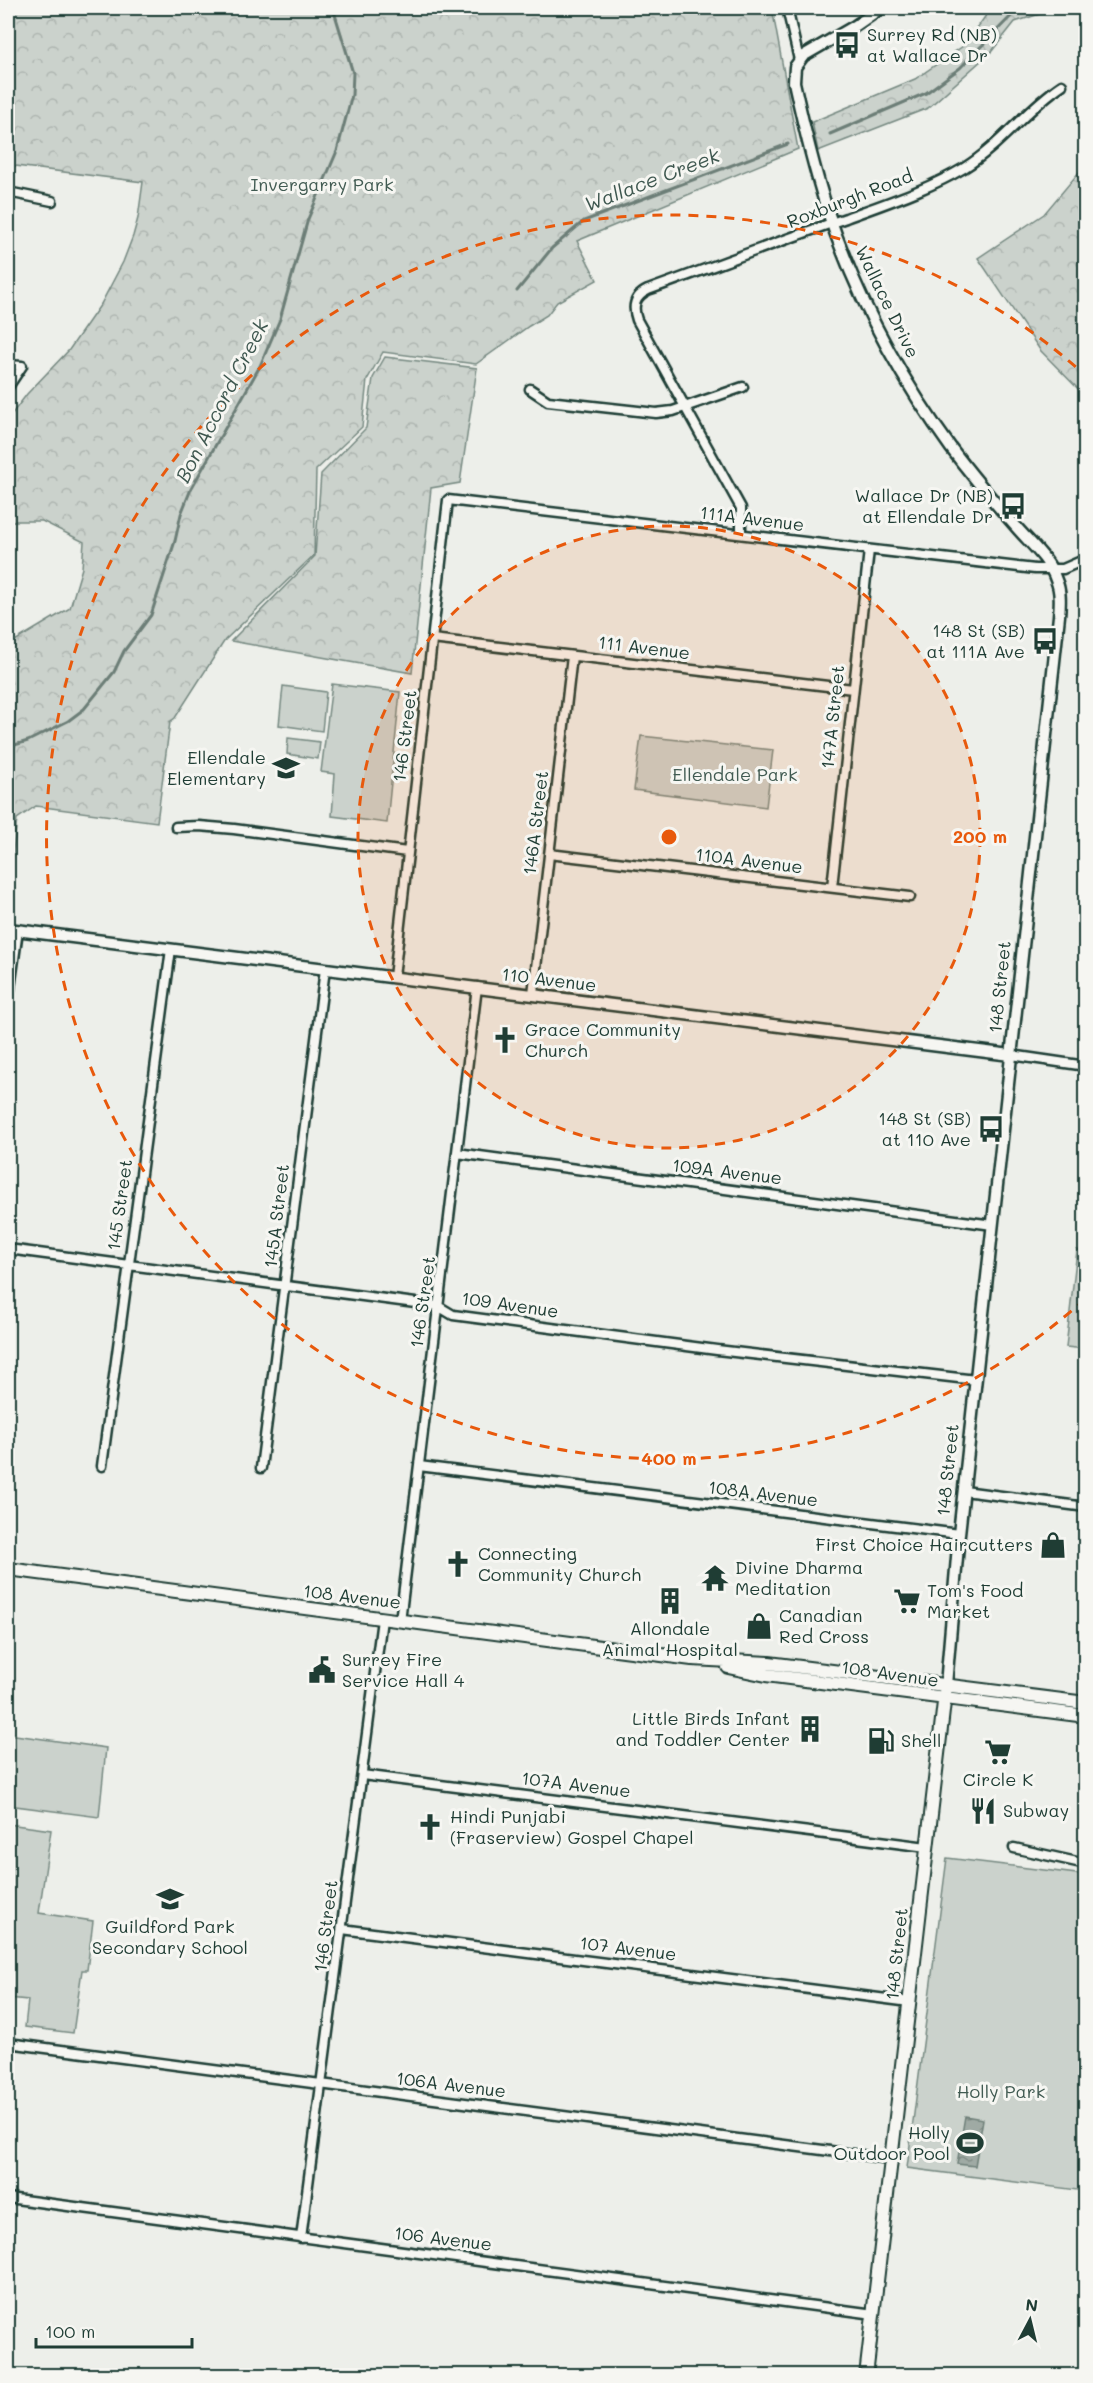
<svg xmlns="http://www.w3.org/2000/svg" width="1093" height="2383" font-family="Mali,sans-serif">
	<defs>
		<pattern id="forest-crowns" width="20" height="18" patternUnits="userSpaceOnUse" patternTransform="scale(1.5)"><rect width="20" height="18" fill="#cbd2cc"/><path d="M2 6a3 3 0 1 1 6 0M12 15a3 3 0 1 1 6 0" fill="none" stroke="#aeb5b0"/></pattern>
		<pattern id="water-ripples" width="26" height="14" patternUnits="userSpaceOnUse" patternTransform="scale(1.5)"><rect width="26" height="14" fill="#9faaa4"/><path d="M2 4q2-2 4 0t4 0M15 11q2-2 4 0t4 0" fill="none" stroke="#818c86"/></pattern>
	</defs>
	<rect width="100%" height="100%" fill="#edefea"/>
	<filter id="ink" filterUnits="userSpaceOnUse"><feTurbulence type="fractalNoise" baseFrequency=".0167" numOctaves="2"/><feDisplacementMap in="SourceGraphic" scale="12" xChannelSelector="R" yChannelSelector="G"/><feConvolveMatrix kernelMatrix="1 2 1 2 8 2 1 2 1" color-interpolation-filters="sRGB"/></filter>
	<g filter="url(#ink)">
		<!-- forest -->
		<path fill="url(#forest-crowns)" stroke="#758880" stroke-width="1.5" d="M8,8H772L798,149L577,241L597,280L557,302L547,315L529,326L476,364L383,352L367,380L362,427L316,470L314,555L225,640L175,718L170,722L157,822L36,806L17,819L8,896V645L70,608L82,568L84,542L42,521H8V419L27,394L69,350L101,304L123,262L133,236L138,218L143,182L8,165Z
			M991,8H1058L1015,22L992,51L928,108L818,151L812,122L915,79L966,44Z
			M1085,165V396L1040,350L978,258L1044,214Z
			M385,357L477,368L460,483L431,488L412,673L231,641L315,556L321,474L366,428L373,378Z"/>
		<!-- green -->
		<path fill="#cbd2cc" stroke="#758880" stroke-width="1.5" d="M332,684L400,692L387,823L332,816L335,774L321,772Z
			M283,686L326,692L322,731L279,725Z
			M641,736L773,750L766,807L634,790Z
			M288,738L320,742L318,759L287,754Z
			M1077,1250L1085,1251V1349L1066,1347Z
			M8,1734L106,1748L99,1817L8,1805Z
			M8,1824L51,1830L39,1913L93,1921L87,1970H82L73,2033L25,2027L28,2000L8,1998Z
			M947,1858L1085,1875V2191L907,2168Z"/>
		<!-- water -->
		<path fill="url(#water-ripples)" stroke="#6c7e77" stroke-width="1.5" d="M965,2116L983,2119L975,2166L957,2164Z"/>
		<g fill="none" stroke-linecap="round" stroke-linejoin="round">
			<!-- stream -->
			<path stroke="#6c7e77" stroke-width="3" d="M830,134L926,93L960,68L1019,8
				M517,291L552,248L584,221L788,144
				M8,747L28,741L68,721L84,709L114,672L124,651L151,615L175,541L181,514L191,489L260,366L280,319L308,219L337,151L352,95L353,73L333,8"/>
			<defs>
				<path id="minor" d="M787,8L799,60
					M8,192L52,201
					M8,365L22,366L8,387
					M530,389L548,401L656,413L673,411L743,387
					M741,534V508L637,320C632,306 635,296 648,290C714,266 780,241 846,218C886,203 927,190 964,168C1001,145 1026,109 1062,85
					M432,639L853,689
					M176,827L199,826L234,829L407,852
					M549,854L910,897
					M832,887L869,550
					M394,977L448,500L1035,569H1063L1086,559
					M533,994L572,656
					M8,1003L18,930
					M1011,1055L1086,1066
					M457,1153L993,1225
					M8,1249L438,1306L453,1315L717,1350L976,1380
					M102,1466L171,949
					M419,1466L959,1534
					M261,1468L325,969
					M964,1491L1086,1507
					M400,1621C424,1410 453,1199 477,987
					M362,1775L927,1847
					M1014,1848L1086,1864
					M342,1929L910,2002
					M8,2043L891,2159
					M8,2198L874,2314
					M301,2238L382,1619"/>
				<path id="tertiary" d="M881,8L855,26L803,56L795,67L794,82C803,123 813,165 826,206C854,292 898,375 951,448C972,476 995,503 1018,529C1032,545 1049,559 1056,580C1061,591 1060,604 1059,616L959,1534L946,1685
					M8,929L1011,1055"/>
				<path id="secondary" d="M8,1569L692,1659L769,1663L1086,1703
					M728,1667L766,1675L1086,1716
					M866,2376L946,1685"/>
			</defs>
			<!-- minor casing -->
			<use href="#minor" stroke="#1f3d34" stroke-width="13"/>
			<!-- tertiary casing -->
			<use href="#tertiary" stroke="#1f3d34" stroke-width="15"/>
			<!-- secondary casing -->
			<use href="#secondary" stroke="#1f3d34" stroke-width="16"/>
			<!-- minor -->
			<use href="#minor" stroke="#f6f6f2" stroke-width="8"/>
			<!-- tertiary -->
			<use href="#tertiary" stroke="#f6f6f2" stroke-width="10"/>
			<!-- secondary -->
			<use href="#secondary" stroke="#f6f6f2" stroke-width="12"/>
		</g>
	</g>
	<!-- distance rings -->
	<circle cx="669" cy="837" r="311" fill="#e8590c" fill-opacity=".12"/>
	<g fill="none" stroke="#e8590c" stroke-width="3" stroke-dasharray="10 8">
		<circle cx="669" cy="837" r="311"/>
		<path d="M1085 1299A622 622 0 1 1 1085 375"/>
	</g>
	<!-- icons -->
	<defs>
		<symbol id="bus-bare" viewBox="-9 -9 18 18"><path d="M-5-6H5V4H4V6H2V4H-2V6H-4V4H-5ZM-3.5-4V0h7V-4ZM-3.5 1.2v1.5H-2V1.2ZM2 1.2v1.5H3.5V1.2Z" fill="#1f3d34" stroke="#f6f6f2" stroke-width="2.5" paint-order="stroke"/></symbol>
		<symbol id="school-bare" viewBox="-9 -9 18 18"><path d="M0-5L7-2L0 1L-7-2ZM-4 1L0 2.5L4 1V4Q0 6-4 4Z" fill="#1f3d34" stroke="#f6f6f2" stroke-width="2.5" paint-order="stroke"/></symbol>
		<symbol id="church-bare" viewBox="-9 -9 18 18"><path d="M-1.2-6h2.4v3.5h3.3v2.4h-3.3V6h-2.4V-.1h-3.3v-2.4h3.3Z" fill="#1f3d34" stroke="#f6f6f2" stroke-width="2.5" paint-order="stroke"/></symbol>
		<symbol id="shop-bare" viewBox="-9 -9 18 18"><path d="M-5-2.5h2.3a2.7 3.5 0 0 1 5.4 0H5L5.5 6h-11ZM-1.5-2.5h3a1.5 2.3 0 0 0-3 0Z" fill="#1f3d34" stroke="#f6f6f2" stroke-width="2.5" paint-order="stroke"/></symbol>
		<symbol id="temple-bare" viewBox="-9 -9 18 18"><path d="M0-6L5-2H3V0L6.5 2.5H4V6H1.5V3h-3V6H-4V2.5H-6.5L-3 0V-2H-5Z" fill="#1f3d34" stroke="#f6f6f2" stroke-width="2.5" paint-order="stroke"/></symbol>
		<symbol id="building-bare" viewBox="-9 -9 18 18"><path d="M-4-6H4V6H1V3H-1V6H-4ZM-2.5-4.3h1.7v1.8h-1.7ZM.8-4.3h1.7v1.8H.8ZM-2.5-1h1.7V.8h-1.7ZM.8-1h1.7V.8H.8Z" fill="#1f3d34" stroke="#f6f6f2" stroke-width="2.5" paint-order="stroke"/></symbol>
		<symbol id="supermarket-bare" viewBox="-9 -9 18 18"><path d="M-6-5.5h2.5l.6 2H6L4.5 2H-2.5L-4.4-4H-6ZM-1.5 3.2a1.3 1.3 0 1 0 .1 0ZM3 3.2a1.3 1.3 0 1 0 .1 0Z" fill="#1f3d34" stroke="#f6f6f2" stroke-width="2.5" paint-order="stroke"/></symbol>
		<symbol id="civic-bare" viewBox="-9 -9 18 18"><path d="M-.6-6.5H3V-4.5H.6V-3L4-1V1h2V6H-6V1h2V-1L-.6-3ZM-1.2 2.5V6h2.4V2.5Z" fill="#1f3d34" stroke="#f6f6f2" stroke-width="2.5" paint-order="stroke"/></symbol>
		<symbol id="fuel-bare" viewBox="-9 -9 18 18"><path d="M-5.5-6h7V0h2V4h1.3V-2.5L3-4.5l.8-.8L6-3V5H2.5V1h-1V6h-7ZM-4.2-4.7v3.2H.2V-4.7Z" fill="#1f3d34" stroke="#f6f6f2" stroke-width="2.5" paint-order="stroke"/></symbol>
		<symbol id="restaurant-bare" viewBox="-9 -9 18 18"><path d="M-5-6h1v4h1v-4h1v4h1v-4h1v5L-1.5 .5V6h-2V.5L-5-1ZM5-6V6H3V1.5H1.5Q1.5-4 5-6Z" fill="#1f3d34" stroke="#f6f6f2" stroke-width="2.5" paint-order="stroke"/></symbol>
		<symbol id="stadium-bare" viewBox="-9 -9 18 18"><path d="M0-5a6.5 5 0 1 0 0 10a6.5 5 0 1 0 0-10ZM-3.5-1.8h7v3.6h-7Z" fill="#1f3d34" stroke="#f6f6f2" stroke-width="2.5" paint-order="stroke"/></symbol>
	</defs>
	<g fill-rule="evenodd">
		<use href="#bus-bare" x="828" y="26" width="38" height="38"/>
		<use href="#bus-bare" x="994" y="487" width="38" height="38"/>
		<use href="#bus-bare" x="1026" y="622" width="38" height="38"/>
		<use href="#school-bare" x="267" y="749" width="38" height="38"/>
		<use href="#church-bare" x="486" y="1021" width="38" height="38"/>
		<use href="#bus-bare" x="972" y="1110" width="38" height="38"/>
		<use href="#shop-bare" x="1034" y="1526" width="38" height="38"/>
		<use href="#church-bare" x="439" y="1545" width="38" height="38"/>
		<use href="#temple-bare" x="696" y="1559" width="38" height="38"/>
		<use href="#building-bare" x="651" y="1582" width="38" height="38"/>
		<use href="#supermarket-bare" x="888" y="1582" width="38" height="38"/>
		<use href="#shop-bare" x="740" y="1607" width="38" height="38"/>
		<use href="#civic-bare" x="303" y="1651" width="38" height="38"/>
		<use href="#building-bare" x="791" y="1710" width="38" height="38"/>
		<use href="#fuel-bare" x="862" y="1722" width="38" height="38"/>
		<use href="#supermarket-bare" x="979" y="1733" width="38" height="38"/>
		<use href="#restaurant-bare" x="964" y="1792" width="38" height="38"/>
		<use href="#church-bare" x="411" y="1808" width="38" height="38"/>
		<use href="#school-bare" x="151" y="1880" width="38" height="38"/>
		<use href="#stadium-bare" x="951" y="2124" width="38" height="38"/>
	</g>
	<g text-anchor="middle" stroke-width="6" stroke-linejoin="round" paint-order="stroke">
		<!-- poi labels -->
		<g font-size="18" fill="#1f3d34" stroke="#f6f6f2" text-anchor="start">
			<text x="867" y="41">Surrey Rd (NB)<tspan x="867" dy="21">at Wallace Dr</tspan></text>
			<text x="993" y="502" text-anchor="end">Wallace Dr (NB)<tspan x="993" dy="21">at Ellendale Dr</tspan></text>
			<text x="1025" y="637" text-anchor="end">148 St (SB)<tspan x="1025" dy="21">at 111A Ave</tspan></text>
			<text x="266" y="764" text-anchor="end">Ellendale<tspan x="266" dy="21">Elementary</tspan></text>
			<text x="525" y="1036">Grace Community<tspan x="525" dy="21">Church</tspan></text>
			<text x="971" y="1125" text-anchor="end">148 St (SB)<tspan x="971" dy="21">at 110 Ave</tspan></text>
			<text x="1033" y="1551" text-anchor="end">First Choice Haircutters</text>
			<text x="478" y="1560">Connecting<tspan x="478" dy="21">Community Church</tspan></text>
			<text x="735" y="1574">Divine Dharma<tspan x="735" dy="21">Meditation</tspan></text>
			<text x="927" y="1597">Tom's Food<tspan x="927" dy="21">Market</tspan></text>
			<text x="779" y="1622">Canadian<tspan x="779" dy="21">Red Cross</tspan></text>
			<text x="670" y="1635" text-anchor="middle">Allondale<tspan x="670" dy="21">Animal Hospital</tspan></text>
			<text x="342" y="1666">Surrey Fire<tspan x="342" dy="21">Service Hall 4</tspan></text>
			<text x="790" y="1725" text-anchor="end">Little Birds Infant<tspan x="790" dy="21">and Toddler Center</tspan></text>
			<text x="901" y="1747">Shell</text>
			<text x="998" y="1786" text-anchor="middle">Circle K</text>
			<text x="1003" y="1817">Subway</text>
			<text x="450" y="1823">Hindi Punjabi<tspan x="450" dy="21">(Fraserview) Gospel Chapel</tspan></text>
			<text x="170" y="1933" text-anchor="middle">Guildford Park<tspan x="170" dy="21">Secondary School</tspan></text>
			<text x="950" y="2139" text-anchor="end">Holly<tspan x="950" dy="21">Outdoor Pool</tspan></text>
		</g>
		<!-- park labels -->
		<g font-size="18" fill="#415b52" stroke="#f6f6f2">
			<text x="322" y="191">Invergarry Park</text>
			<text x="735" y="781">Ellendale Park</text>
			<text x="1001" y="2098">Holly Park</text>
		</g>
		<!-- street labels -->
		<g font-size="18" fill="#1f3d34" stroke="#f6f6f2">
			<text transform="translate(850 199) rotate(-21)" y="6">Roxburgh Road</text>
			<text transform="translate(887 302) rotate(64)" y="6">Wallace Drive</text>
			<text transform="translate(752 519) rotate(7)" y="6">111A Avenue</text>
			<text transform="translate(644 648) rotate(7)" y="6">111 Avenue</text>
			<text transform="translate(833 717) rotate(-84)" y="6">147A Street</text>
			<text transform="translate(405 736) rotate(-83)" y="6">146 Street</text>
			<text transform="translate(536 823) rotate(-83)" y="6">146A Street</text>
			<text transform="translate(749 861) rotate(7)" y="6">110A Avenue</text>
			<text transform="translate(549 980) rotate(7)" y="6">110 Avenue</text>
			<text transform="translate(1000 987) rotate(-84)" y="6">148 Street</text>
			<text transform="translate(727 1172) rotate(7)" y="6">109A Avenue</text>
			<text transform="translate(120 1205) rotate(-82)" y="6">145 Street</text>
			<text transform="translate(277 1216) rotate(-83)" y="6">145A Street</text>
			<text transform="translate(423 1302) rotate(-82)" y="6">146 Street</text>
			<text transform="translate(510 1305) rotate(8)" y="6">109 Avenue</text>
			<text transform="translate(948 1470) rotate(-84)" y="6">148 Street</text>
			<text transform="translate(763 1494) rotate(7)" y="6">108A Avenue</text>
			<text transform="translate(352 1597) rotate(7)" y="6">108 Avenue</text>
			<text transform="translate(890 1674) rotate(8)" y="6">108 Avenue</text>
			<text transform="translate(576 1785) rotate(7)" y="6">107A Avenue</text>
			<text transform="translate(326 1926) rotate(-83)" y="6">146 Street</text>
			<text transform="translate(628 1949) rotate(7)" y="6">107 Avenue</text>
			<text transform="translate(897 1954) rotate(-84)" y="6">148 Street</text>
			<text transform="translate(451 2085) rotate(7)" y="6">106A Avenue</text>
			<text transform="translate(443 2239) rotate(7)" y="6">106 Avenue</text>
		</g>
		<!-- water labels -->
		<g font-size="20" font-style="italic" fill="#3f5850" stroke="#f6f6f2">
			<text transform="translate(652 180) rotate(-21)" y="7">Wallace Creek</text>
			<text transform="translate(222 401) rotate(-63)" y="7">Bon Accord Creek</text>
		</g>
	</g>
	<circle cx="669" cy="837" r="9" fill="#e8590c" stroke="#f6f6f2" stroke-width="3"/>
	<g font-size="18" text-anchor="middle" font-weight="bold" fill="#e8590c" stroke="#f6f6f2" stroke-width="6" stroke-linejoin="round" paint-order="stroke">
		<text x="980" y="843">200 m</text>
		<text x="669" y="1465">400 m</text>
	</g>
	<!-- margin -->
	<rect width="1093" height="2383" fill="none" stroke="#f6f6f2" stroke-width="30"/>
	<rect x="15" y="15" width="1063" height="2353" fill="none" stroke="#1f3d34" stroke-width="2" filter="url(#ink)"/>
	<!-- north arrow -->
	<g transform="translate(1030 2320) rotate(7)" stroke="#f6f6f2" stroke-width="4.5" paint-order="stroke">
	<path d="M0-4.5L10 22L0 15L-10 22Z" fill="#1f3d34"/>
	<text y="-9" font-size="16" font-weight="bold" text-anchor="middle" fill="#1f3d34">N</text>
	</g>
	<!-- scale -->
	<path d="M36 2338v9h156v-9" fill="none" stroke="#1f3d34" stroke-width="3"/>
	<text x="45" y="2338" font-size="18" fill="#1f3d34" stroke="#f6f6f2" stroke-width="4.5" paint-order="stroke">100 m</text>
</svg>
